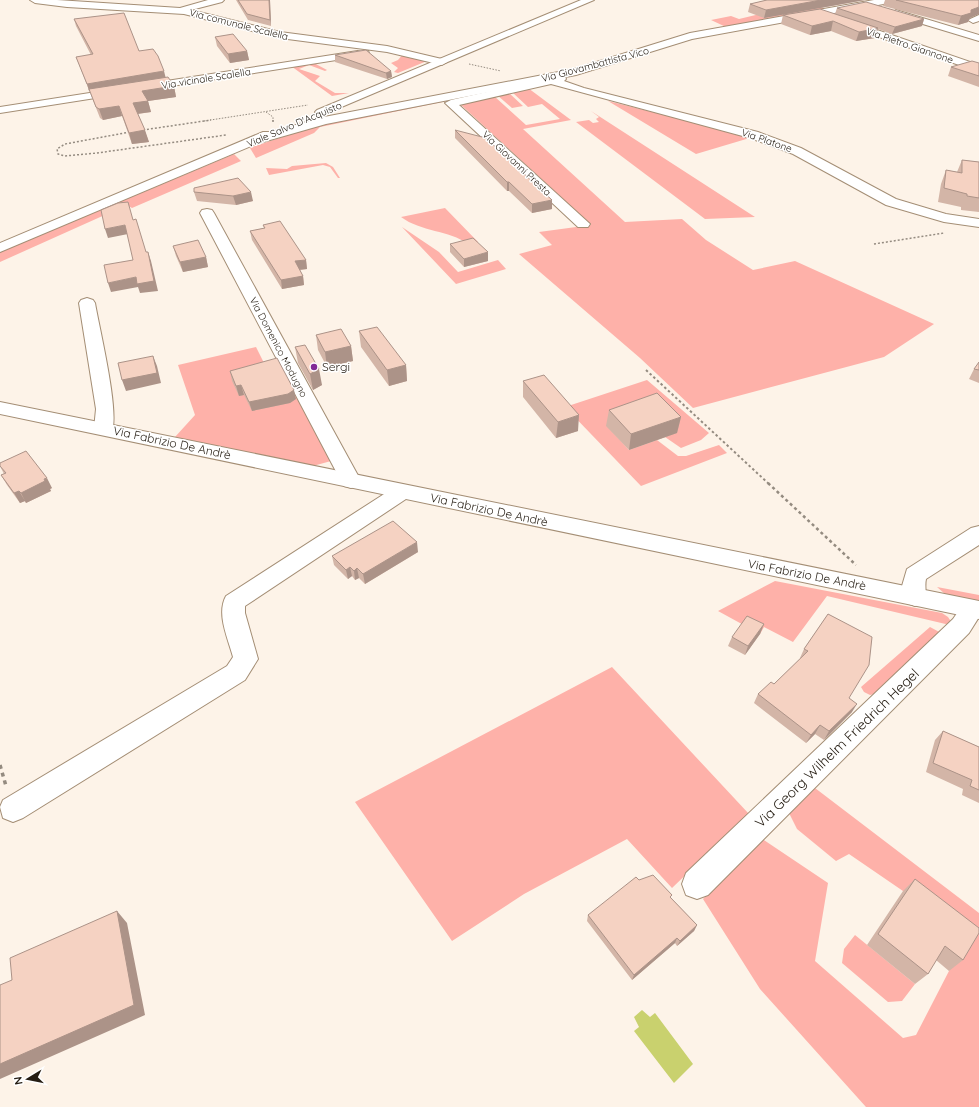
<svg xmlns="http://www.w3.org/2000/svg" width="979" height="1107" font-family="Quicksand,sans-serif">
	<rect width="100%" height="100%" fill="#fdf3e8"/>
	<!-- green -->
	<path fill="#feb1a9" d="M810,2L826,9L808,11V12L726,27L711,20L731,16L739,19Z
		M403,54L427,61L398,73L394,72L398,68L391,63L398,60Z
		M312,62L327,70L325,71L309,65L299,69L320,76L315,81L335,93H349L332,96L291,66Z
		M541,82L320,127L314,133L256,158L250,148C343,114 443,101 541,82Z
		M528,88L571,120L523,129L625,222L682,219L706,240L753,270L795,261L934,324L884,357L693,408L640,358L519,254L552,245L539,232L591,225L459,103L494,96L526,125L560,119L542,104L528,107L512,92Z
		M509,93L523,106L512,108L497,95Z
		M608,101L753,137L696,154Z
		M591,111L755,217L705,219L576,122L589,120L593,123L599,122L596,119L599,117Z
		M234,154L241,161L132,208L127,205L0,262V252Z
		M326,163L333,167L340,178H338L330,167L323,165L269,175L266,168L287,169L292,166Z
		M445,208L478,242L468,244C449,230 421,232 401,217Z
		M402,227L439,252L458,272L498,260L506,269L456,284Z
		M256,347L265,365L277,362L331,461L313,466L175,437L195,415L178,365Z
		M647,380L709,433L701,440L681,448L665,437L677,432L607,426L629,450L657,440L678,456H686L719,445L727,453L641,486L565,407Z
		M775,581L942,613L948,617L954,626L827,596L793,642L764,627L760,634L718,611Z
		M937,587L979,595V602L945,594Z
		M930,627L943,634L879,693L870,695L864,692L861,687Z
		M612,667L749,814L672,888L627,839L524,894L452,941L355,802Z
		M815,788L979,913V1107H866L760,989L703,899L761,838L828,883L815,961L903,1038L916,1035L949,971L967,941L903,891L849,854L836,861L797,829L789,813Z
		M855,935L915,984L902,1001L888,1002L842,963L844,949Z"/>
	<!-- water -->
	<path fill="#c9d16e" d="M642,1010L650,1017L655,1013L693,1064L674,1083L634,1031L639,1027L634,1017Z"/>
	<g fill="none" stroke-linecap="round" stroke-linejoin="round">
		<defs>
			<path id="minor" d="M30,0H57L180,8L208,0H224L222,2L191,10L280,32L387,46L446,60L447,62L442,65L387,52L280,38L184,14L67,7L35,3Z
				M896,10L979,35V41L893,15L891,13Z
				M979,15V21L973,23L968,20Z
				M848,20L979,65V72L845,25L843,23L845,21Z
				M364,50L368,51L369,53L368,55L0,113V107Z
				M545,76L552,78L565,77L566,79L564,81L584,88L758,132L801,148L896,199L946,214L979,219V227L944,222L886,205L793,154L750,138L551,84L459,105L590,224L588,227H578L445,103L451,100L540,80L541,77Z
				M207,209L212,210L214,213L361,481L358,486L351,488L344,486L341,481L200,213L202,210Z
				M87,298L93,300L95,303C99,327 121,417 111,433L104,435L97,433L94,429L96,409L79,303L81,300Z
				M402,485L409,487L412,492L409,497L245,606V613L258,659L245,680L23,818L13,822L3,818L0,807L3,800L227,666L233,657C228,638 216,614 226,596L395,487Z
				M979,526V545L926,579C924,588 928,595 923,603L915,606L907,603L902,586L907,569L971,528Z
				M972,600L979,602V617L969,633L708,895L697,899L686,895L682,884L686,873L953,619L964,603Z"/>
			<path id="tertiary" d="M581,0H594L325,114L321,116L315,112L317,110Z
				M874,0H894L889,3L692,39L576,75L326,124L256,144L0,252V243L263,132H271L324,117L574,69L690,33Z
				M0,402L979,601V619L0,414Z"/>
		</defs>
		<!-- minor casing -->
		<use href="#minor" stroke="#a48e75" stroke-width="2"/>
		<!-- tertiary casing -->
		<use href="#tertiary" stroke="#a48e75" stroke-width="2"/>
		<!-- path-far4 -->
		<path stroke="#948b80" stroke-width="1" stroke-dasharray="1.5 1.5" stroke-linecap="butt" d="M469,64L501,71
			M266,112L273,117V121
			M204,121L308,105"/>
		<!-- path-far3 -->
		<path stroke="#948b80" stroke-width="1.5" stroke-dasharray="2 2" stroke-linecap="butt" d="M273,120V122
			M143,130L211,120
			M130,132L65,144L57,149L58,154L65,156L97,153L226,135
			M874,244L944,233"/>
		<!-- path-far2 -->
		<path stroke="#948b80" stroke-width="2" stroke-dasharray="2.5 2.5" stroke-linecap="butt" d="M646,370L769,484"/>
		<!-- path-far1 -->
		<path stroke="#948b80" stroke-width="2.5" stroke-dasharray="3 3" stroke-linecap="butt" d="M768,483L856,565"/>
		<!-- path -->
		<path stroke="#948b80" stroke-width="3.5" stroke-dasharray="4 4" stroke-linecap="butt" d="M0,765L6,786"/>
		<!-- minor -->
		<use href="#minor" fill="#fff" fill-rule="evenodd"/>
		<!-- tertiary -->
		<use href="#tertiary" fill="#fff" fill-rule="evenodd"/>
	</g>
	<!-- wall -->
	<path fill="#d3b5a7" d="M236,0H270L271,26L248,20Z
		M767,0H865L764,18L748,12L750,4Z
		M885,0H979L968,22L958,25L883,6Z
		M837,8L924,19L922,26L892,34L878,29L875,38L856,41L831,31L810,35L781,24L783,15L835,14Z
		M74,19L139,51L174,86L176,97L148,101L151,112L138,114L149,142L132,144L122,116L103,120L100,118L76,57L91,55L76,26Z
		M215,37L247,51L249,60L230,63L217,46Z
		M335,55L391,71L392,77L387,79L335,62Z
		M979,63V87L948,76L951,67Z
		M455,130L552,209L532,213L509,191H507L455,138Z
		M962,160L979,162V212L961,210V207L938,202L941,184L946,170L957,172Z
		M238,178L253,201L236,205L197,201L194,192Z
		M263,225L306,260L307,269L300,270L303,276L304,285L282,289L252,240L250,231L264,228Z
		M450,244L488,261L464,267L450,252Z
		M173,246L206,257L208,267L183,272L176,256Z
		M359,331L406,365L407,381L389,386L361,347Z
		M316,335L351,346L353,361L327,367L318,350Z
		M295,347L322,385L313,390L298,363Z
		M979,362V383L969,379L974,369Z
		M230,371L296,399L290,403L252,411L244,395L239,396L232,381Z
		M523,381L578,431L556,438L523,397Z
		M609,410L681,417L677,433L629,450L606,426Z
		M0,463L52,488L50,489L51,491L26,503L25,501L20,503L7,485L1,475L4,474L0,466Z
		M418,552L365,584L359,578L355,580L352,576L348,579L334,565L332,556Z
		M828,614L849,698L852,712L824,740L815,734L806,743L754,703L758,694L774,684L801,658H800L804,649Z
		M764,624L760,634L745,655L728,646L732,637Z
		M943,731L979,747V803L962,795L963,789L926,772L935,740Z
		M915,879L963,960L949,971L936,960L928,974L915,984L867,945L903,891Z
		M639,880L671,898L697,925L694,931L677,946L675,943L632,980L587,921L588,915Z"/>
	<!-- shaded-wall -->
	<path fill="#ac9388" d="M269,0H270L271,26L270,20Z
		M821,0H865L764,18L766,10Z
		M979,7V14L970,18L968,22L958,25L961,16L971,10Z
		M924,19L922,26L892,34L895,27Z
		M833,21L831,31L810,35L812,26Z
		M878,28L875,38L856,41L859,32Z
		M247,51L249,60L230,63L228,54Z
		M164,71L166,79L89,91L87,84Z
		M391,71L392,77L387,79L386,73Z
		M174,86L176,97L148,101L151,112L136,114L133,103L142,91Z
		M119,106L122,116L103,120L99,109Z
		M145,130L149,142L132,144L129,133Z
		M507,182H509V191H507Z
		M251,192L253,201L236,205L233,196Z
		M552,200V209L532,213V204Z
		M125,225L128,234L108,238L105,229Z
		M148,252L151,261L158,291L140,293L138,287L111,292L108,283L136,277Z
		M488,252V261L464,267V259Z
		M206,257L208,267L183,272L180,262Z
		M306,260L307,269L297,270L295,261Z
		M303,276L304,285L282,289L281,280Z
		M351,346L353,361L327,367L325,352Z
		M153,356L157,366L161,383L126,391L122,380Z
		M406,365L407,381L389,386L387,370Z
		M319,369L322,385L313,390L310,374Z
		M241,385L244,395L239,396L236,386Z
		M294,390L296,399L290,403L252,411L249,402Z
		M579,415L578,431L556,438L558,422Z
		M681,417L677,433L629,450L631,434Z
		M47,478L52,488L50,489L51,491L26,503L21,493Z
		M19,491L25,501L20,503L14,493Z
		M417,542L418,552L365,584L363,574Z
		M350,567L352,576L348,579L346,570Z
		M357,568L359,578L355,580L354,571Z
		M764,624L760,634L745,655L748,646Z
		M857,704L852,712L824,740L829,731Z
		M820,725L815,734L806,743L811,735Z
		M117,911L127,923L145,1015L0,1079V1064Z
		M697,925L694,931L677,946L680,941Z
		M677,938L675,943L632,980L634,975Z"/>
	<!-- building -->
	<path fill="#f5d2c2" stroke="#ac9388" d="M238,0H269L270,20L247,14Z
		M767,0H821L766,10L750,4Z
		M896,0H979V7L971,10V13L961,16Z
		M866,2L924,19L895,27L837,8Z
		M820,9L878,28L859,32L833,21L812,26L783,15Z
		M124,13L139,51L153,49L158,56L164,71L87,84L76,57L93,54L74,19Z
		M233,34L247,51L228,54L215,37Z
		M366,50L391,71L386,73L335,55Z
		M972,61L979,63V76L951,67Z
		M168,77L174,86L142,91L148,101L133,103L145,130L129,133L119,106L99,109L96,107L89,89Z
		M455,130L486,138L552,200L532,204L509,182H507Z
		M962,160L979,162V198L967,196V194L944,188L946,170L962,173Z
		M238,178L251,192L233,196L194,192V188Z
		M128,202L133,220L136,219L146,252H148L154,281L137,284L136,277L108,283L104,265L133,260L125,225L105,229L101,210L118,203Z
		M280,221L306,260L295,261L303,276L281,280L250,231L265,228L263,225Z
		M473,238L488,252L464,259L450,244Z
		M198,240L206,257L180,262L173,246Z
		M377,327L406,365L387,370L359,331Z
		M341,329L351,346L325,352L316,335Z
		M305,345L319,369L310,374L295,347Z
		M153,356L157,373L122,380L118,363Z
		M277,358L294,390L288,394L249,402L241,385L236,386L230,371Z
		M979,362V370L974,369Z
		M544,375L579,415L558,422L523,381Z
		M657,393L681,417L631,434L609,410Z
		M26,451L47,478L44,479L45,481L21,493L19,491L14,493L1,475L6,473L0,466V463Z
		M393,521L417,542L363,574L357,568L354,571L350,567L346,570L332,556Z
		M828,614L872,637L869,665L849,698L857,704L829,731L820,725L811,735L758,694L771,682L774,684L808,651L804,649Z
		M747,616L764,624L748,646L732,637Z
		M943,731L979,747V790L970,786L972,780L933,763Z
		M653,875L672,895L670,897L697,925L680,941L677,938L634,975L588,915L636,877L639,880Z
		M915,879L979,928V933L963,960L945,946L928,974L878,934Z
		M117,911L134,1005L0,1064V985L12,980L10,958Z"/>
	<!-- markers -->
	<circle fill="#822996" stroke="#fff" stroke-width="1.5" cx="314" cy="367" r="4"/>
	<g text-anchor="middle" stroke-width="3" stroke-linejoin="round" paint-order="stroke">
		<!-- far-street labels -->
		<g font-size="10" fill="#251d13" stroke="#fff">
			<text transform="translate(239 24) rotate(14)" y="4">Via comunale Scalella</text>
			<text transform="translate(910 45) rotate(19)" y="4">Via Pietro Giannone</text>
			<text transform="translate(595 64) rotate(-15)" y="4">Via Giovambattista Vico</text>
			<text transform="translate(206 78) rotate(-9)" y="4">Via vicinale Scalella</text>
			<text transform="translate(294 124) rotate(-23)" y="4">Viale Salvo D'Acquisto</text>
			<text transform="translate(767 140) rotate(19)" y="4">Via Platone</text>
			<text transform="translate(517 163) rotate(43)" y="4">Via Giovanni Presta</text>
			<text transform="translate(279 347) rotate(62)" y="4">Via Domenico Modugno</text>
		</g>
		<!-- poi labels -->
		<g font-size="12" fill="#251d13" stroke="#fff" text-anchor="start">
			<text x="322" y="371">Sergi</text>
		</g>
		<!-- street labels -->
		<g font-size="12" fill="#251d13" stroke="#fff">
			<text transform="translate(172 443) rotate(12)" y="4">Via Fabrizio De Andrè</text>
			<text transform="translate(489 510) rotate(12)" y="4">Via Fabrizio De Andrè</text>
			<text transform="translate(807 575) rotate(11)" y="4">Via Fabrizio De Andrè</text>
		</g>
		<!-- near-street labels -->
		<g font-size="14" fill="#251d13" stroke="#fff">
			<text transform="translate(837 748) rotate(-44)" y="5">Via Georg Wilhelm Friedrich Hegel</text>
		</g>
	</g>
	<!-- north arrow -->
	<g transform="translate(28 1079) rotate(260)" stroke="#ffffff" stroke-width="3" paint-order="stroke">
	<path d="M0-3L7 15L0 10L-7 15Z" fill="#251d13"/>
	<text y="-6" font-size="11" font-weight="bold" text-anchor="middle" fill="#251d13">N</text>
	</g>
</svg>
